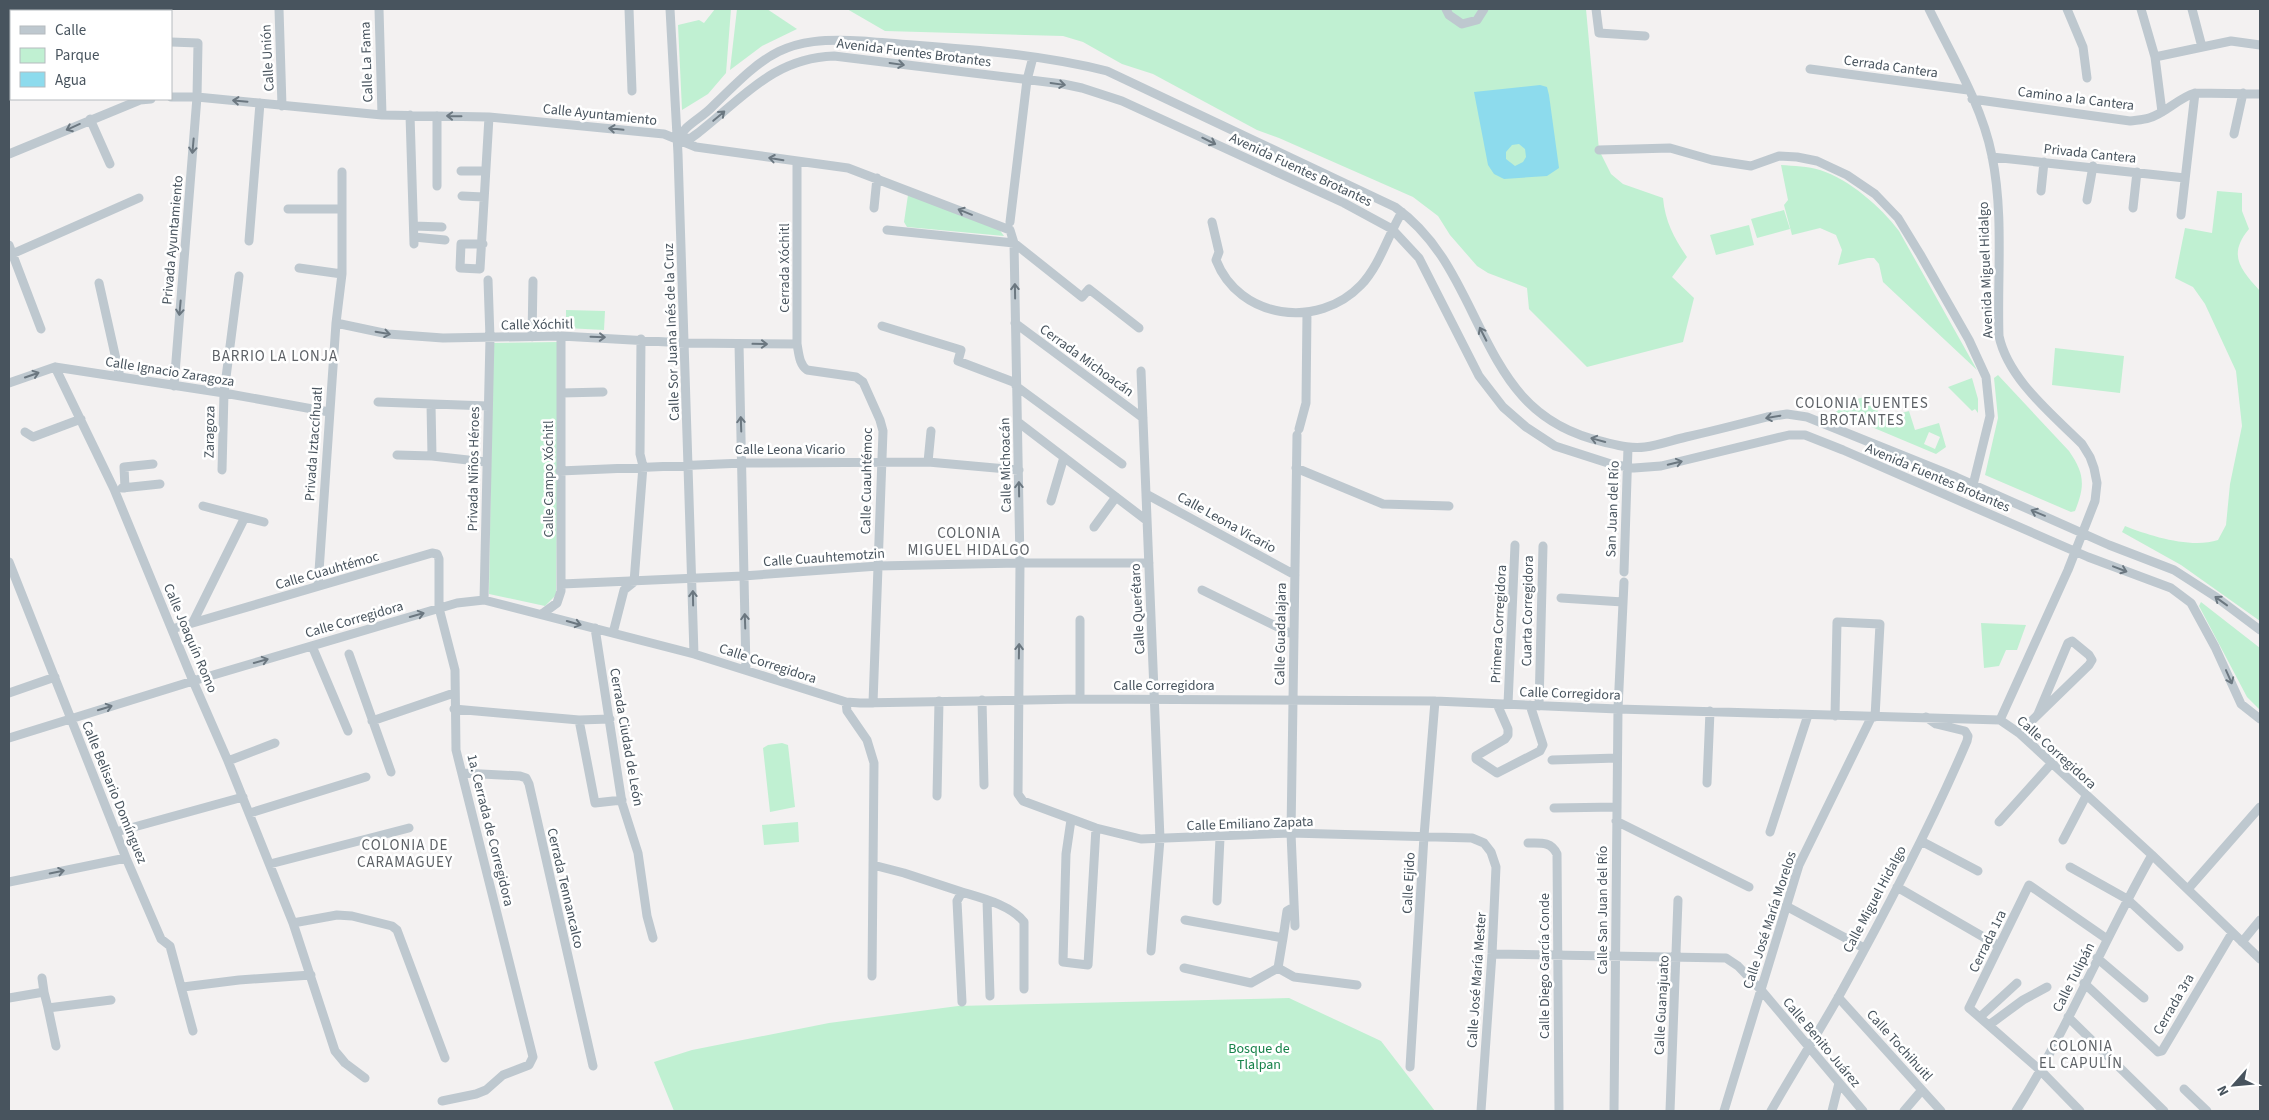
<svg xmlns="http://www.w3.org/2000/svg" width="2269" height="1120" font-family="'Source Sans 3',sans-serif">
	<rect width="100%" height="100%" fill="#f3f1f1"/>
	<!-- green -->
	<path fill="#c0f0d2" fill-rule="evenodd" d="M715,9H731L726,73L708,94L682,110L678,25L699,20L704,23Z
		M737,9H767L797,29L762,46L730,70Z
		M847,9H1586L1599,150L1611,174L1623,184L1663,198C1665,221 1674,238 1687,257L1672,277L1694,298L1683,342L1587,367L1529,309L1527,288L1488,273L1477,266L1450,235L1438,216L1413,197L1279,138L1257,130L1153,74L1122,64L1083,42L1063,36L885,31Z
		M1781,165C1794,166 1808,166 1820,170C1849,179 1881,207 1899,231L1977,370L1883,282L1879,264L1874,258H1868L1838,265L1842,250L1836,235L1820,228L1792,235L1784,205L1788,200Z
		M2217,191L2242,193V211L2249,229C2227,255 2241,270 2260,291V621L2181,565L2122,532L2125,526C2150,536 2192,549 2218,540L2226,525L2230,484L2242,426L2236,371L2205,304L2193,287L2175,278L2185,228L2212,233Z
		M908,195L999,229L1004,236L907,227L904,222Z
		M1784,210L1790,229L1757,238L1751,219Z
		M1749,225L1754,245L1716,255L1710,235Z
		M566,310L605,311L604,330L566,328Z
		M559,342L556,595L545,606L489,594L493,343Z
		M2055,348L2124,356L2120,393L2052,385Z
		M1998,375L2069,451C2085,474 2085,486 2075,511L2071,512L1985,475L1998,418L1994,378Z
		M1972,378L1978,399V413L1975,409L1972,411L1948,387Z
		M1873,394L1880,419L1909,411L1915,430L1939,423L1946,447L1936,454L1836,412L1845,403ZM1929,432L1940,437L1935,449L1924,444Z
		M2201,602L2260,648V710L2247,697L2199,606Z
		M1981,623L2026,625L2017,650H2006L1999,666L1984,668Z
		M782,743L788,745L795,807L770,812L763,748L768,745Z
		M798,822L799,842L764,845L762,825Z
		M1289,998L1381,1041L1435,1111H674L654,1062L692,1050L829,1023L958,1006Z"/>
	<!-- water -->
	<path fill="#8ddbed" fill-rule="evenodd" d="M1540,85L1547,87L1549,95L1559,168L1547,176L1504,179L1494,174L1488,165L1474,92ZM1519,144L1525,149L1526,157L1523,162L1515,166L1506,159V152L1512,145Z"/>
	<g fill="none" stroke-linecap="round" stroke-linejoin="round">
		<!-- minor -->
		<path stroke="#bec8cf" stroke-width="9" d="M18,9L19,11
			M75,9V11
			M139,9V11
			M279,9L282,106
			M379,9L382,115
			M629,9L632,91
			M670,9L678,154L694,654
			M1446,9L1449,15L1462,24L1477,20L1484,9
			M1596,9L1599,33L1645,36
			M1929,9C1952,56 1982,105 1992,156C2004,215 1997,277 1999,336C2008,379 2052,414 2082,444L2090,457L2094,468L2097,483L2095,501L2068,570L2000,720
			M2067,9L2083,47L2087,78
			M2141,9L2155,57L2162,112
			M2192,9L2202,47
			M9,35H11
			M171,42L198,43L197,97L174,386
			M2155,57L2231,41L2260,45
			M1810,69L1968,90
			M171,97H197L382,115L489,117L664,134L696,147L848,168L1010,230L1014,243L1020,563L1018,794L1023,801L1096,828L1141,839L1291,833L1472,838L1484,843L1491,852L1496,867L1492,954L1481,1111
			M1972,99L2130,121C2136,120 2143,120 2149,118C2166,113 2178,98 2195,93L2260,94
			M410,115L414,244
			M437,116V186
			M90,119L110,164
			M2234,134L2243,93
			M678,139C685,125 700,119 711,108C766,54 782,36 862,41C944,48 1028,51 1107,71L1395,207C1434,235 1453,273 1474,316C1505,379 1529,425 1604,442C1617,445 1631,449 1645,447C1659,445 1673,440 1686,437C1713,431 1740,424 1767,417L1787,414L1807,417L1956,477L2109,545L2174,570L2216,597L2260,630
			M680,139L691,138L698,133C743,98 773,58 834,56L1063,84L1082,88L1122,101L1344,203L1392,229L1419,258L1479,376L1503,407L1526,427L1555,446L1611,464L1634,468L1661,466L1789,435H1805L1843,450L2088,557L2171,588L2191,603L2215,647L2241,704L2260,719
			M1599,150L1670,148L1712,160L1751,166L1779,156L1797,157L1817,161L1847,175L1875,194L1898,218L1920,254L1969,340L1986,377L1990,416L1973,485
			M9,154L140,100L151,99
			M1992,157L2185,178
			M797,162V344C799,354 799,364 807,370L856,377L863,382L880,420L883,431L873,703
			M461,171H485
			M2041,191L2044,162
			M462,196L484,197
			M2087,200L2093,166
			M874,208L877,178
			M2133,208L2137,172
			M288,209H342
			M2181,215L2195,93
			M1010,222L1027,80L1033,57
			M1212,222L1219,252L1216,260C1239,319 1318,330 1361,285C1380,265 1388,235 1402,212
			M414,226L442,227
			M887,230L1014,243L1082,297L1089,289L1139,328
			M414,237L445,240
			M249,241L260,103
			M483,244H461L460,268L480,269L489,117
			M9,245L41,329
			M12,254L139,198
			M299,268L342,274
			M99,283L120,377
			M336,323L388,334L443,338L561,336L685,343L797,344
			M1015,323L1143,418
			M882,326L961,350L958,361L1016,383
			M532,337L533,281
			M739,344L746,670
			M55,367L114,489L193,681L228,761L293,923L335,1051L345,1063L365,1078
			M1141,371L1160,839L1151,951
			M9,383L55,367L224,393L329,412
			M1016,386L1122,464
			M562,393L603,392
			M378,402L488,406
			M431,404L432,456
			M1018,422L1146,520
			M1299,429L1306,403L1307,312
			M25,432L33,437L81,419
			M397,455L432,456L486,462
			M928,462L931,431
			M1296,468L1383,504L1449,506
			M222,470L224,393L239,276
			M560,471L743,463L928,462L1019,470
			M122,488L160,484
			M125,488L124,467L153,464
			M1146,494L1295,575
			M1051,501L1064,457
			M203,506L264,522
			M1094,527L1116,497
			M9,562L126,858L161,939L170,946L193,1031
			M1624,572L1628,447
			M562,584L743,576L878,566L1020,563H1149
			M318,586L336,323L342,274V172
			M1202,590L1294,635
			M1561,598L1623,602
			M484,600L490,338L488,280
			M542,614L557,603L561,591V336
			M193,622L245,517
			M595,628L622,803L638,853L647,916L653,938
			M172,629L432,553L437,554L439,559V608L455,670L456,750L533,1057L529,1065L503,1075L486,1090L476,1094L442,1101
			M613,633L624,590L634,582L643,466L640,454L641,339
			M312,646L348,731
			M349,654L391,772
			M9,693L55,677
			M1080,699V620
			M982,700L984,785
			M846,702L847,711L867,740L874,763L872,976
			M1497,704L1508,729V735L1505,739L1476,756V759L1497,773L1540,751L1543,745L1530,705
			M1508,704L1515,545
			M1539,706L1543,546
			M454,709L579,720L610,719
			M1835,716L1837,622L1880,624L1875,717
			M579,720L595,803L622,800
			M372,721L454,693
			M2019,733L2089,665L2092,660L2089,655L2072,641L2068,643L2038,714
			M9,738L193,681L457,603L484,600L694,654L846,702L860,703L1080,699L1435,701L1618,709L2000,720L2019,733L2152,855L2260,959
			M1552,760L1617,758
			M228,761L275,743
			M463,773L520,776L526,778L529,784L593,1066
			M1707,783L1710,711
			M937,796L939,701
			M1554,808L1616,807
			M250,813L366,777
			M1071,820L1066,854L1063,962L1088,965L1096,828
			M1616,821L1749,887
			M1999,822L2051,764
			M116,832L243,797
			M1770,832L1808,715
			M2063,840L2086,796
			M1921,841L1978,871
			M1528,843C1540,843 1551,841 1557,854L1559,1111
			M270,864L409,828
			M873,865L904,873L962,892L957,901L962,1002
			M2070,867L2127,899L2179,947
			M9,882L126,858
			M1897,887L1999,946
			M2188,889L2260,807
			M962,892C982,898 1011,905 1024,922V989
			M987,900L990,996
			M1217,901L1220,838
			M1786,906L1864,948
			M1185,920L1283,938L1287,911L1294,907
			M293,923L337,915L352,916L392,926L397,930L445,1058
			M1295,926L1291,833L1297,435
			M2242,942L2260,920
			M1492,954L1726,958L1738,966L1761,990L1863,1111
			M2097,958L2144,998
			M1184,968L1251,983L1278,968L1283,938
			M1278,968L1294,977L1357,985
			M42,978L44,992
			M2084,983L2158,1052L2162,1051L2232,933
			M183,987L239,980L311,975
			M1838,997L1941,1111
			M9,998L44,992L48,1008L111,1000
			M48,1008L56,1046
			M1980,1017L2017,983
			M2068,1017L2164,1111
			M1989,1025L2023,1000L2047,987
			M1410,1067L1424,836L1435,701
			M2184,1089L2207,1111
			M1614,1111L1618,709L1624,582
			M1670,1111L1678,900
			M1724,1111L1799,865L1871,718
			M1771,1111C1793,1072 1817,1035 1839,996C1885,913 1930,828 1967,741L1968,736L1965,731L1936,724L1926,717
			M1832,1111L1839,1083
			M1904,1111L1922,1090
			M2016,1111C2068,1029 2104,939 2152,855
			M2080,1111L2041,1071L1969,1008L2029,885L2107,939"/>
	</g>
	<!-- one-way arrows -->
	<defs><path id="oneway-shaft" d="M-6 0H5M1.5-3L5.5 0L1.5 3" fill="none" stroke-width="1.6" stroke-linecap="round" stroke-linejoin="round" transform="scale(1.25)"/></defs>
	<g stroke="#6b7780">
		<use href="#oneway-shaft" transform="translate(897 64) rotate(8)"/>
		<use href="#oneway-shaft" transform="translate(1058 84) rotate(8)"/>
		<use href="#oneway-shaft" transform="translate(240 101) rotate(-175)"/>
		<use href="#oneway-shaft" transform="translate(454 116) rotate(-179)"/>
		<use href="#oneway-shaft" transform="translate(719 116) rotate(-40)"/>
		<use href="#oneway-shaft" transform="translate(73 127) rotate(156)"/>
		<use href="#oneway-shaft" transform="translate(616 129) rotate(-174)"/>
		<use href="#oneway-shaft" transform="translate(1209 141) rotate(26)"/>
		<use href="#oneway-shaft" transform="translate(193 146) rotate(95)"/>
		<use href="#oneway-shaft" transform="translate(776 159) rotate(-171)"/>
		<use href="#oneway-shaft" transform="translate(965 212) rotate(-158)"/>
		<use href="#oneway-shaft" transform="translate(1015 291) rotate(-91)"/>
		<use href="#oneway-shaft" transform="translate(180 308) rotate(95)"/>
		<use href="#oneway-shaft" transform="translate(383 333) rotate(10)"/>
		<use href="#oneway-shaft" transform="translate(1483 334) rotate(-117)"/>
		<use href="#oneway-shaft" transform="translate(598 337) rotate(2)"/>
		<use href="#oneway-shaft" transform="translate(760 344) rotate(1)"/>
		<use href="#oneway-shaft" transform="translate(32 375) rotate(-19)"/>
		<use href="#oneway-shaft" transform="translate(1773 417) rotate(170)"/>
		<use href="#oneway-shaft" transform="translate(741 424) rotate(-92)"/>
		<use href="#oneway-shaft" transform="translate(1598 440) rotate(-165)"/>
		<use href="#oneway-shaft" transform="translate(1675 463) rotate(-14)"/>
		<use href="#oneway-shaft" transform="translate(1019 489) rotate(-91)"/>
		<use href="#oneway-shaft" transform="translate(2038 513) rotate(-157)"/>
		<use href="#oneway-shaft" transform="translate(2120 569) rotate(21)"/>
		<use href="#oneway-shaft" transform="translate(693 598) rotate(-91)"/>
		<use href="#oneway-shaft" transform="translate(2221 601) rotate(-144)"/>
		<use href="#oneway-shaft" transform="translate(417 615) rotate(-16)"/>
		<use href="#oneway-shaft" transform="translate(745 621) rotate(-92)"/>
		<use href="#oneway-shaft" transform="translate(574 623) rotate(16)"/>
		<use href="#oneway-shaft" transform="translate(1019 651) rotate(-89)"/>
		<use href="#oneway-shaft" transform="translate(261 661) rotate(-16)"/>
		<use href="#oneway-shaft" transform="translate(2229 677) rotate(66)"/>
		<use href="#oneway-shaft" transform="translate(105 708) rotate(-17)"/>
		<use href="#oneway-shaft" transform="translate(57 872) rotate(-11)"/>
	</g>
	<g text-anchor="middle" stroke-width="5" stroke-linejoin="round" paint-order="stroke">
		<!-- street labels -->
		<g font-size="14" fill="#48545e" stroke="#fff">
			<text transform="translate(914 52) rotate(7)" y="5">Avenida Fuentes Brotantes</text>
			<text transform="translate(267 58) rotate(-93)" y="5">Calle Unión</text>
			<text transform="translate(366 62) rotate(-92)" y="5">Calle La Fama</text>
			<text transform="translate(1891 66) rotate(8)" y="5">Cerrada Cantera</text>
			<text transform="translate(2076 98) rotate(7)" y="5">Camino a la Cantera</text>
			<text transform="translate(600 114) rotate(6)" y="5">Calle Ayuntamiento</text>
			<text transform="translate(2090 153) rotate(6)" y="5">Privada Cantera</text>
			<text transform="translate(1301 169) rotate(25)" y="5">Avenida Fuentes Brotantes</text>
			<text transform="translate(172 240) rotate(-85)" y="5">Privada Ayuntamiento</text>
			<text transform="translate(784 268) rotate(-90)" y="5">Cerrada Xóchitl</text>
			<text transform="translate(1985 270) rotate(-92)" y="5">Avenida Miguel Hidalgo</text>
			<text transform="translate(537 324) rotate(-1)" y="5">Calle Xóchitl</text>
			<text transform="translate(671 332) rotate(-92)" y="5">Calle Sor Juana Inés de la Cruz</text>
			<text transform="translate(1087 360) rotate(36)" y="5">Cerrada Michoacán</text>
			<text transform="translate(170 371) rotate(9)" y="5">Calle Ignacio Zaragoza</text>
			<text transform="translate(209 432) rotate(-89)" y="5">Zaragoza</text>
			<text transform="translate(313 444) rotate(-86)" y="5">Privada Iztaccíhuatl</text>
			<text x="790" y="454">Calle Leona Vicario</text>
			<text transform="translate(1005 465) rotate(-91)" y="5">Calle Michoacán</text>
			<text transform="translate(473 469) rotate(-89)" y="5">Privada Niños Héroes</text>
			<text transform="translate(1938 477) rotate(23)" y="5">Avenida Fuentes Brotantes</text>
			<text transform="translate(548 479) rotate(-90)" y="5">Calle Campo Xóchitl</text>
			<text transform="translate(866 481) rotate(-89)" y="5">Calle Cuauhtémoc</text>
			<text transform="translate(1612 509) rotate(-88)" y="5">San Juan del Río</text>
			<text transform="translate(1227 522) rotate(29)" y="5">Calle Leona Vicario</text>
			<text transform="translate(824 557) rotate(-4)" y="5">Calle Cuauhtemotzin</text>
			<text transform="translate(327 570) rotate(-16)" y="5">Calle Cuauhtémoc</text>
			<text transform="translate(1137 609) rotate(-93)" y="5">Calle Querétaro</text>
			<text transform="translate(1527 611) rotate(-89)" y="5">Cuarta Corregidora</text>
			<text transform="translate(354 619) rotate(-16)" y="5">Calle Corregidora</text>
			<text transform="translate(1498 624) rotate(-87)" y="5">Primera Corregidora</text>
			<text transform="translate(1280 634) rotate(-89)" y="5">Calle Guadalajara</text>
			<text transform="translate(191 638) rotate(67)" y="5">Calle Joaquín Romo</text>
			<text transform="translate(768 663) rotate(18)" y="5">Calle Corregidora</text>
			<text x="1164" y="690">Calle Corregidora</text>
			<text transform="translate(1570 693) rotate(2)" y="5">Calle Corregidora</text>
			<text transform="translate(627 737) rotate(80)" y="5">Cerrada Ciudad de León</text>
			<text transform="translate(2057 752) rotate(42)" y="5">Calle Corregidora</text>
			<text transform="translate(115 792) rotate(68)" y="5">Calle Belisario Domínguez</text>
			<text transform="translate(1250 823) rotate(-2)" y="5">Calle Emiliano Zapata</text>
			<text transform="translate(491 830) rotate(76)" y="5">1a. Cerrada de Corregidora</text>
			<text transform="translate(1408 883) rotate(-87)" y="5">Calle Ejido</text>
			<text transform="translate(566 888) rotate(77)" y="5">Cerrada Tennancalco</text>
			<text transform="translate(1874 899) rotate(-62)" y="5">Calle Miguel Hidalgo</text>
			<text transform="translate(1602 910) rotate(-90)" y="5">Calle San Juan del Río</text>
			<text transform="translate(1769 920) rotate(-72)" y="5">Calle José María Morelos</text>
			<text transform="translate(1987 941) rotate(-64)" y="5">Cerrada 1ra</text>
			<text transform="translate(1544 966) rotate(-90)" y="5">Calle Diego García Conde</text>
			<text transform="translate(2073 977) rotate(-63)" y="5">Calle Tulipán</text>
			<text transform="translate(1476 980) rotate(-86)" y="5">Calle José María Mester</text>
			<text transform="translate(2173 1004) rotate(-60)" y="5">Cerrada 3ra</text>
			<text transform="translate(1661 1005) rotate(-87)" y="5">Calle Guanajuato</text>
			<text transform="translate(1822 1042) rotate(50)" y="5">Calle Benito Juárez</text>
			<text transform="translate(1900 1045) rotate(48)" y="5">Calle Tochihuitl</text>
		</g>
		<!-- park labels -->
		<g font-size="14" fill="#17824a" stroke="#fff">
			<text x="1259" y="1053">Bosque de<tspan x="1259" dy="16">Tlalpan</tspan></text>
		</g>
		<!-- neighbourhood labels -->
		<g font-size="15" letter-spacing="1" fill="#5d6166" stroke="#fff">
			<text x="275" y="361">BARRIO LA LONJA</text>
			<text x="1862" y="408">COLONIA FUENTES<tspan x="1862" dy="17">BROTANTES</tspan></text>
			<text x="969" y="538">COLONIA<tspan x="969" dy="17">MIGUEL HIDALGO</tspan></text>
			<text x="405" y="850">COLONIA DE<tspan x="405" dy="17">CARAMAGUEY</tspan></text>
			<text x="2081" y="1051">COLONIA<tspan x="2081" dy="17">EL CAPULÍN</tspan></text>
		</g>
	</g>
	<!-- border -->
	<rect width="2269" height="1120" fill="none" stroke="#48545e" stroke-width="20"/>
	<!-- legend -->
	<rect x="10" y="10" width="162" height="90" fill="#ffffff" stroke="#b6bbbf"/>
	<rect x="20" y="26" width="25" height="8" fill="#bec8cf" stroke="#b6bbbf"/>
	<text x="55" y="35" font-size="15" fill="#48545e">Calle</text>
	<rect x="20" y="48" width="25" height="15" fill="#c0f0d2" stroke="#b6bbbf"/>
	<text x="55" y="60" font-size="15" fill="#48545e">Parque</text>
	<rect x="20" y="72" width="25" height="15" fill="#8ddbed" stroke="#b6bbbf"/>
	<text x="55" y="85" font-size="15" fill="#48545e">Agua</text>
	<!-- north arrow -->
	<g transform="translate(2234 1085) rotate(243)" stroke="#ffffff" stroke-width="4" paint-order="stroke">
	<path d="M0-4L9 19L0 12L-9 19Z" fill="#48545e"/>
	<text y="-8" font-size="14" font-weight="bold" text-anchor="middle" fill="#48545e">N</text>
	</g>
</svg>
